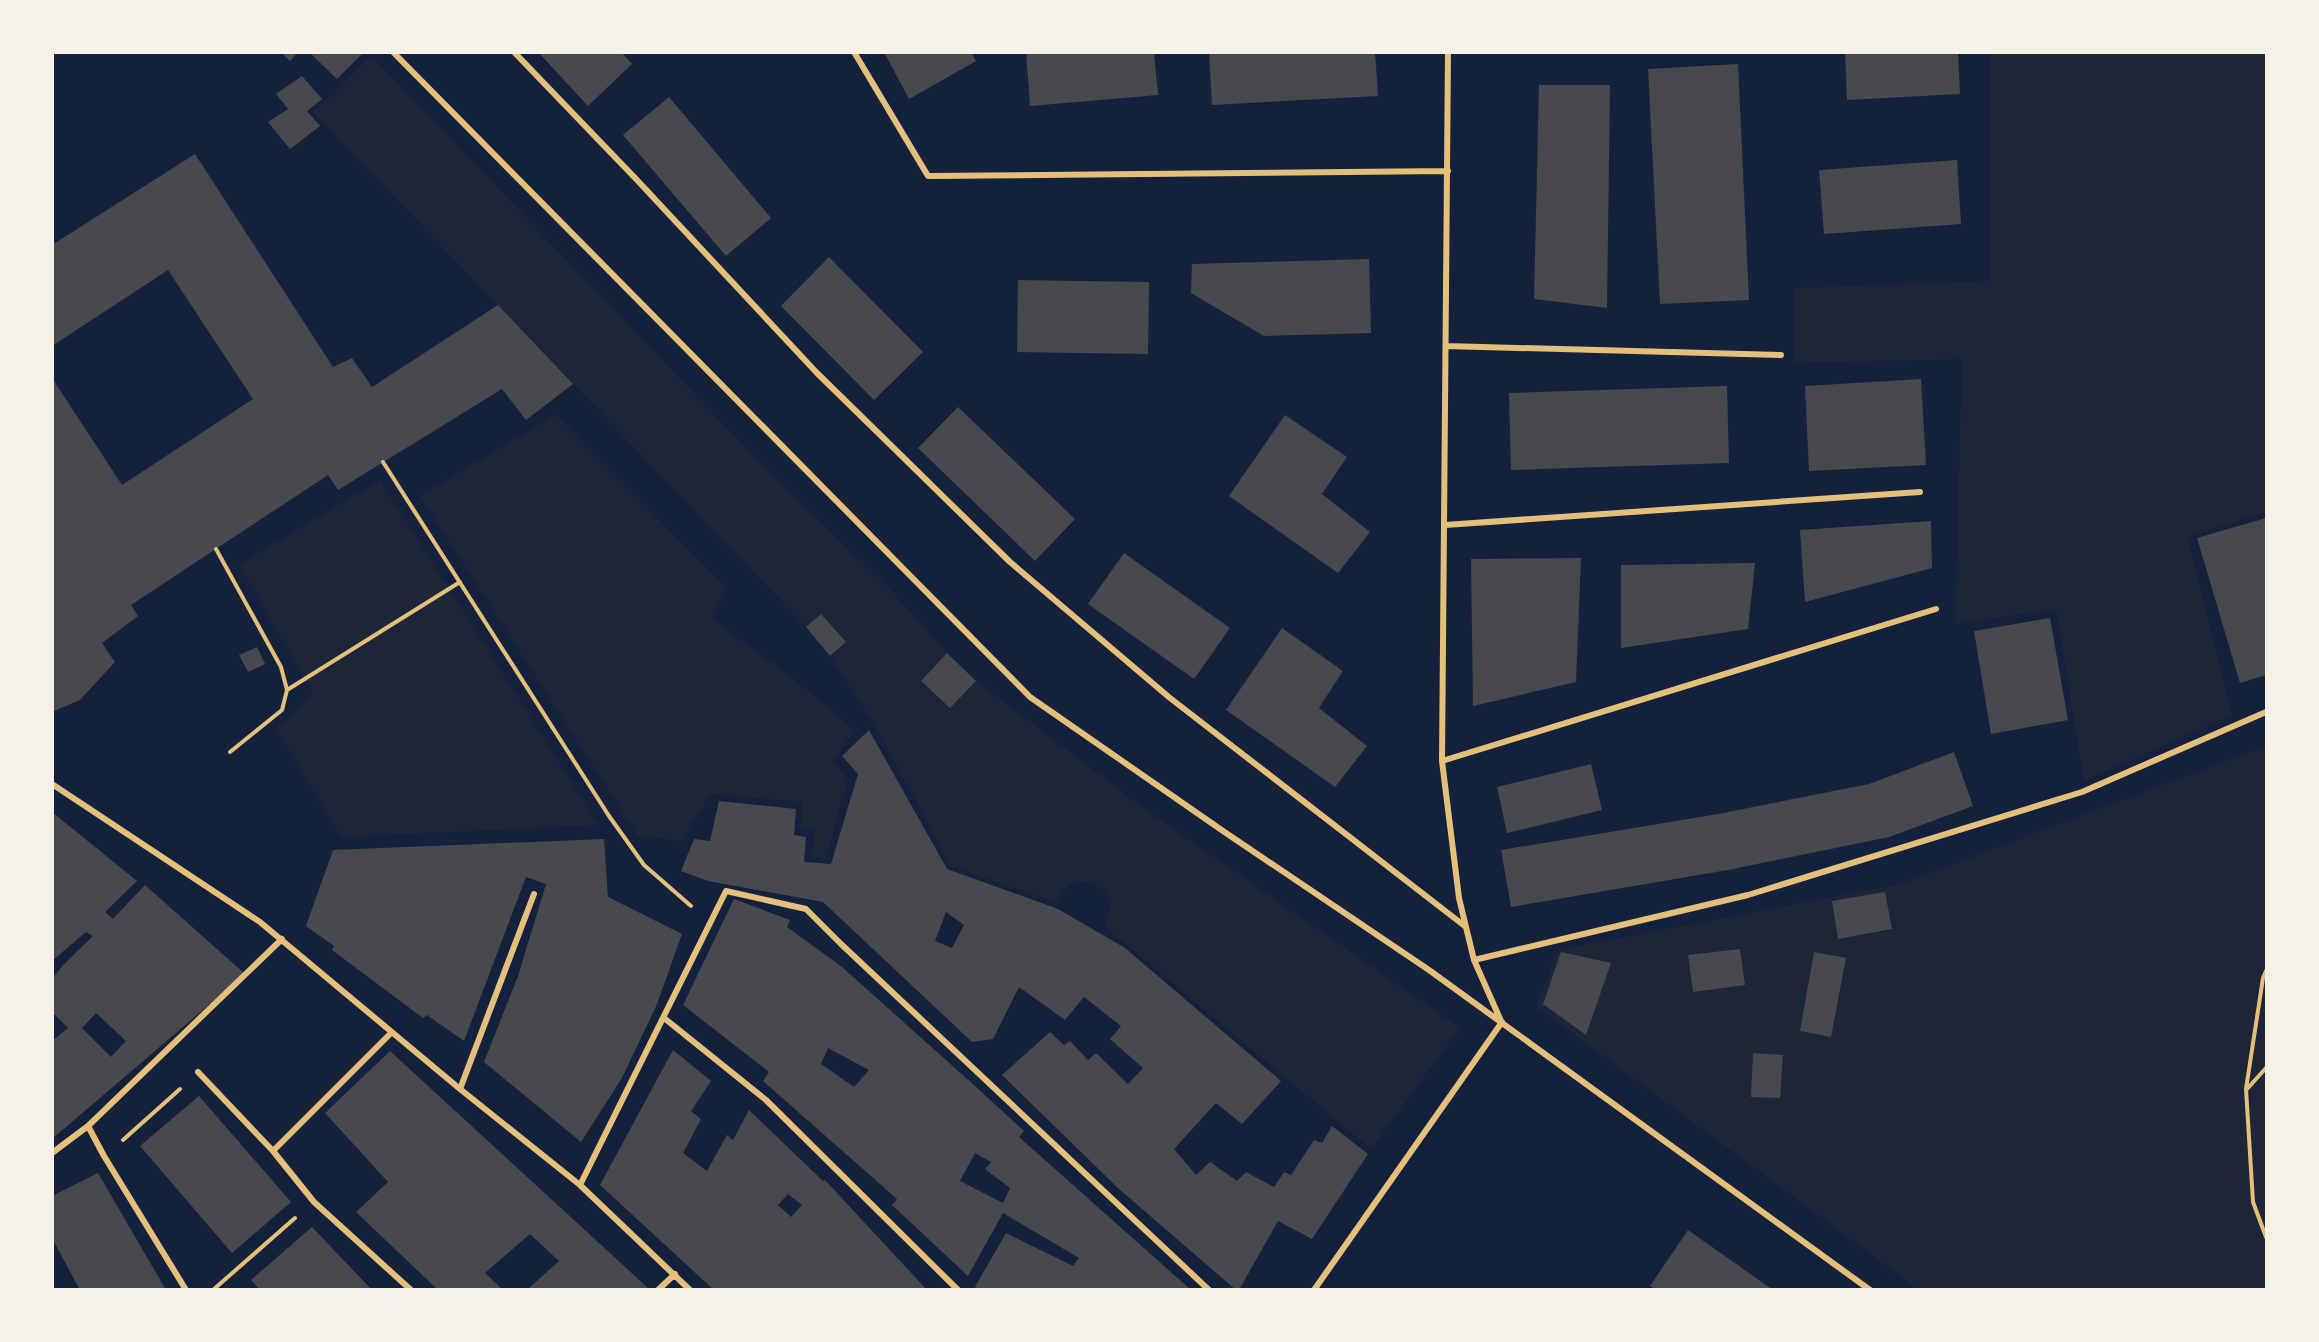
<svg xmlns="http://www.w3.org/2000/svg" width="2319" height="1342" font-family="Lora,serif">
	<rect width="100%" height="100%" fill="#14213d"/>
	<!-- green -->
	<path fill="#1d2539" d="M1989,53H2266V512L2188,537L2232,715L2084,781L2056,609L1955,624L1962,359L1795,363L1794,288L1990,281Z
		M371,55L774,477L890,589L947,653L976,681L1149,812L1460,1028L1371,1149L1108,929L1106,921L1110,905L1106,891C1086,877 1066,877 1058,903L951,866L875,726L830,656L846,642L821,614L806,627L312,111L328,100Z
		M556,415L727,588L712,619L793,678L854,730L833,762L848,779L826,858L811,857L815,830L801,829L802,802L711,794L681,841L638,836L420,496Z
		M380,480L599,825L341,837L277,729L313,693L239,565Z
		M2266,746V1289H1918L1536,1006L1558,950L1900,884Z"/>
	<!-- building -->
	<path fill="#48494c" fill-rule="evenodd" d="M281,52H298L290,61Z
		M309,52H364L337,79Z
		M538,52H621L632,64L588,106Z
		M884,52H971L976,61L909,99Z
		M1026,52H1154L1158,95L1030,106Z
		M1209,52H1375L1378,96L1212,105Z
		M1845,52H1958L1960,94L1847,100Z
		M1738,64L1749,300L1660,304L1648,69Z
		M302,76L322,99L307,111L320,126L290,149L268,122L288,109L276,94Z
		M1539,85H1610L1607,308L1534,299Z
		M669,97L771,218L726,256L623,135Z
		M195,154L333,367L352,358L372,387L498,305L573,384L526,420L502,389L338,490L328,475L131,605L138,616L102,643L115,662L80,700L52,712V378L122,485L253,399L168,270L52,346V245Z
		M1957,160L1961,224L1824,234L1819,170Z
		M829,257L923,352L874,400L781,306Z
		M1369,259L1371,333L1264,336L1191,293L1192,264Z
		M1018,280L1149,282L1148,354L1017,352Z
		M1921,379L1926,465L1809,471L1805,386Z
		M1727,386L1729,463L1511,470L1509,393Z
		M958,407L1075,519L1035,561L918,448Z
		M1285,415L1347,457L1322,494L1370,532L1338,573L1229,496Z
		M2266,518V675L2240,683L2197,538Z
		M1931,521L1932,568L1805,602L1800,530Z
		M1124,553L1230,628L1194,679L1088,604Z
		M1581,558L1576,682L1473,706L1471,559Z
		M1755,563L1748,629L1621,648V565Z
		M821,614L846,642L830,656L806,627Z
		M2050,618L2068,720L1991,734L1974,631Z
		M1282,628L1343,671L1319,708L1367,746L1335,787L1226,710Z
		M257,647L265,664L248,672L239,655Z
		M947,653L976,681L950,708L921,681Z
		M869,730L947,869L1058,909L1125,948L1281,1081L1242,1124L1216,1103L1174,1149L1196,1175L1210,1162L1237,1181L1246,1172L1274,1187L1284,1172L1291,1175L1314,1140L1322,1143L1332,1126L1368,1154L1312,1239L1278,1221L1239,1290H1236L1119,1189L1002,1075L1050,1032L1064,1045L1070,1041L1088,1060L1096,1053L1128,1084L1143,1068L1110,1039L1121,1026L1084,997L1065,1020L1019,987L993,1039L972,1042L823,902L708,881L681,871L694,839L710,841L719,801L796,809L794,835L806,837L804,862L831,864L858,774L842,756ZM946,912L964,925L952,948L935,941Z
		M1954,752L1973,806L1889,837L1728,870L1511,907L1501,850L1718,814L1869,784Z
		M1591,764L1602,810L1507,833L1497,787Z
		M52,812L137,881L105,912L113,919L145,885L245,974L52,1139V1041L68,1028L52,1012V979L63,965L93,936L86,932L52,961ZM96,1013L126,1041L111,1057L82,1028Z
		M604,839L608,897L682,934L657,1004L622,1078L581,1142L484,1062L518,976L546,884L526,877L464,1041L427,1015L423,1018L332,950L334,946L306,926L333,850Z
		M1885,892L1892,929L1838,939L1832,901Z
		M734,899L790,920L787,927L842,967L975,1086L1024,1131L1019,1137L1191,1290H978L975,1287L1006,1233L1073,1266L1079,1258L1003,1213L968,1276L892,1205L897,1199L763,1081L769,1072L683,1005ZM828,1048L869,1070L854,1087L821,1064ZM975,1153L991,1162L985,1169L1010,1188L1003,1203L960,1181Z
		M1740,949L1745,985L1693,992L1688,955Z
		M1561,952L1611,963L1586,1035L1543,1004Z
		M1814,952L1846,958L1831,1037L1800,1031Z
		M673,1050L711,1081L691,1111L701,1119L683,1153L707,1171L727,1135L733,1140L749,1110L823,1181L825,1180L927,1290H714L600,1185ZM788,1194L802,1205L791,1217L778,1205Z
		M390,1051L648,1288L527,1290L559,1261L530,1234L485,1273L503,1290H438L356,1212L388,1182L325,1113Z
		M1753,1053L1783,1055L1780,1098L1751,1097Z
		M199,1096L291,1202L232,1253L140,1146Z
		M98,1173L166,1290H80L52,1238V1196Z
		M312,1227L372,1290H260L251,1280Z
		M1688,1230L1773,1290H1656L1650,1286Z"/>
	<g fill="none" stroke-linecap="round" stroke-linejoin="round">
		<!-- path -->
		<path stroke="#e5c07b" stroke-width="4" d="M383,462L609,816L644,865L691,906
			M216,549L281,667L287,690L282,710L230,752
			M287,690L460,582
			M2266,971L2263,978L2246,1089L2253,1202L2266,1237
			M2247,1089L2266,1068
			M123,1140L180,1089
			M213,1290L295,1218"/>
		<!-- minor -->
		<path stroke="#e5c07b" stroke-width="6" d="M393,52L1030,697L1223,831L1429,970L1870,1290
			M514,52L637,180L817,373L1010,562L1170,698L1466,927
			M854,52L928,176L1448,171
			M1448,52L1442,761L1459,898L1466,927L1474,960L1501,1021
			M1446,346L1781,355
			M1445,525L1920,492
			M1442,761L1936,609
			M52,784L260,922L460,1089L580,1185L690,1290
			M1474,960L1748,895L2082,792L2266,712
			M664,1018L766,1100L958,1290
			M198,1072L273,1151L314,1202L411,1290
			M460,1089L534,894
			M88,1126L104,1156L186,1290
			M273,1151L392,1032
			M52,1153L88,1126L282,939
			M580,1185L726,891L806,909L841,944L1209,1290
			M658,1290L675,1274
			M1314,1290L1502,1022"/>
	</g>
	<!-- border -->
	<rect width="2319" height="1342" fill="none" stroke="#f6f1e7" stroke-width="108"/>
</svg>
